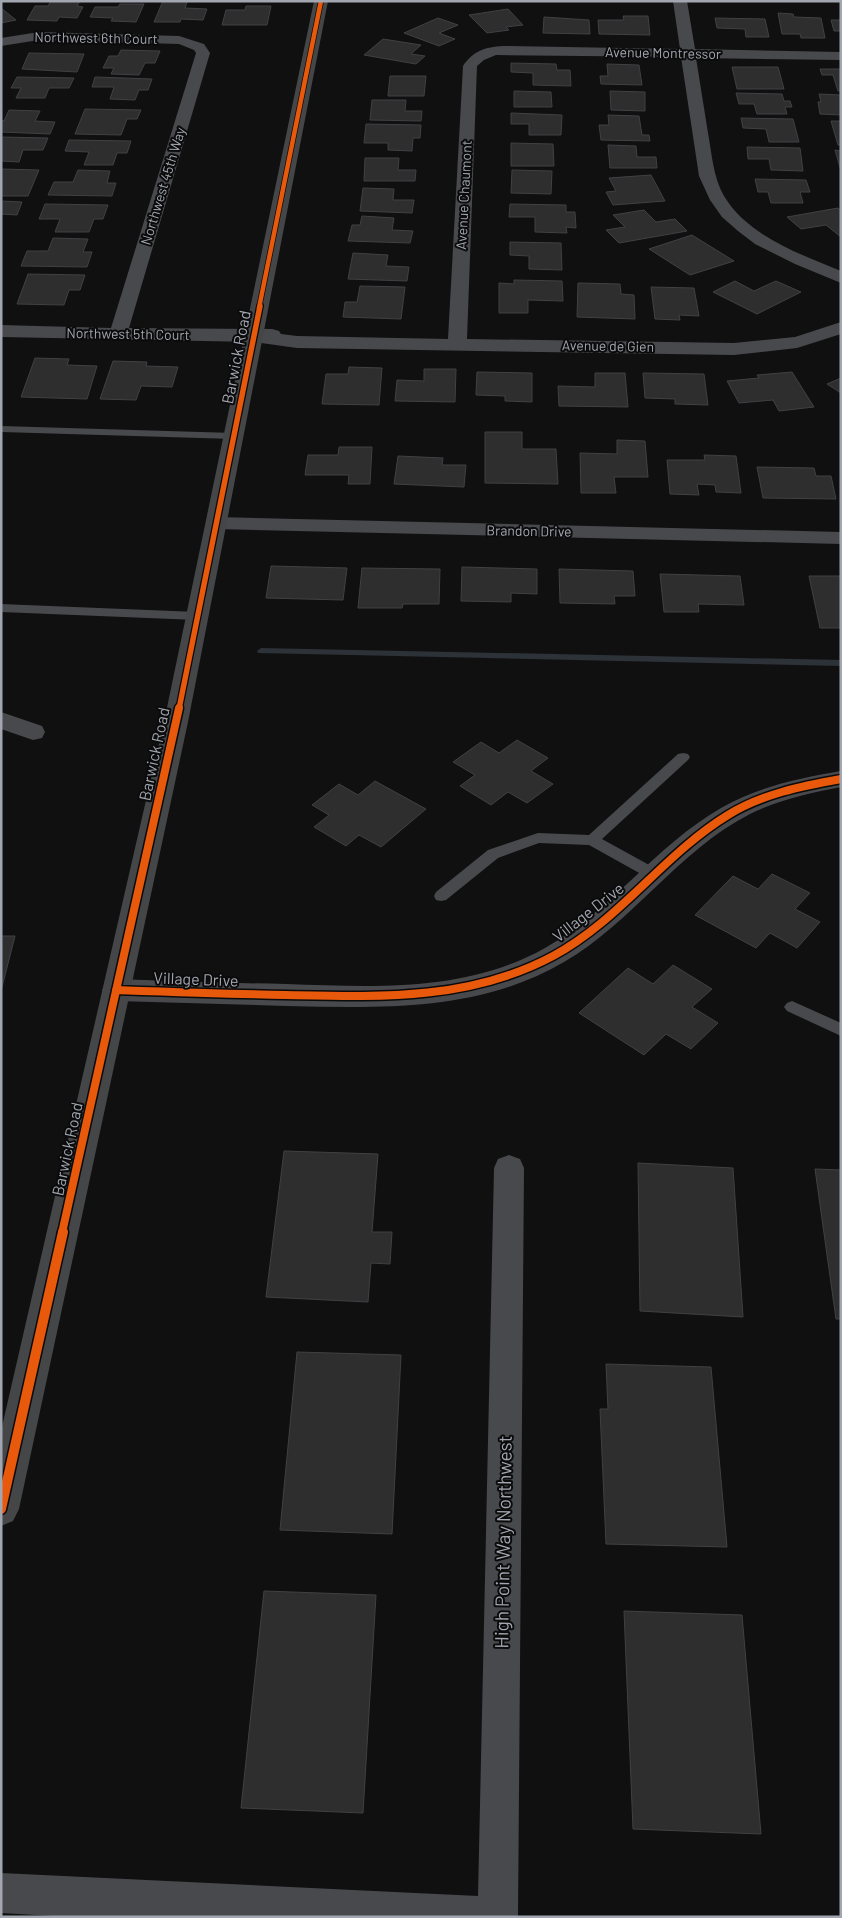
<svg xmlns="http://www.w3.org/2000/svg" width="842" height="1918" font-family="Barlow,sans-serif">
	<rect width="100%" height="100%" fill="#101011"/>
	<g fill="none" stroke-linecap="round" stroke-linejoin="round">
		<!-- stream -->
		<path fill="#2c3238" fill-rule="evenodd" d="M261,648L841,660V666L258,653L257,651Z"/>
	</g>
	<!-- building -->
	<path fill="#2e2e2f" stroke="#404144" d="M51,1H80L77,6L83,7L77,18L59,17L57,21L27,20L35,6H48Z
		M163,1L187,2L185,8L207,9L203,20L181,19L180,22H154Z
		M120,4H144L136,22L111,21L113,18L90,17L95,7H118Z
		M246,6H271L267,25H222L226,10H245Z
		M1,8L16,20L1,23Z
		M508,9L523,25L506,27L509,30L487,33L469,15Z
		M778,13L793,14L794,17L821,18L825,38H801L800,34H782Z
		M623,16H648L650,35L599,34L598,20H624Z
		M544,17L589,20L590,34L543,33Z
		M438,18L458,25L439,33L455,39L439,46L404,33Z
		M715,18L765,19L769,37H746L745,29L717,28Z
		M831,20H841V31H834Z
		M383,39L421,45L411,54L425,56L416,64L364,55Z
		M121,50L160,51L155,63H145L139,75L111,74L114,68H103L109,56H118Z
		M29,53L84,54L77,72L22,69Z
		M511,63L556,64L557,70H570L571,86L533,85V73L511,72Z
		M607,64L639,65L642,85L601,84L600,76H608Z
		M732,67H778L784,89H737Z
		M820,69H841V91H838L833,75H822Z
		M390,76H426L424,96H388Z
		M17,77L74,78L69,88H49L45,98H16L21,88H11Z
		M95,77L152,79L148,90H139L135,100L110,99L114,87H92Z
		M514,91L551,92L552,107H514Z
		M610,91L645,92V111L611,110Z
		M736,93L782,94L784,101H790L792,107H785L787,114H757L754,104H739Z
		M819,94L841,95V115L820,114L818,102H821Z
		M372,100H406L405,111H422L421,121L370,120Z
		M85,109L141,110L137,119H127L121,135L75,134Z
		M9,110L40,111L35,121L55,122L50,134L1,132V120L4,121Z
		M511,113L562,115L561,135H529V124H511Z
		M608,115L639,116L642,135H649L650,141L601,140L599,125H609Z
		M741,118L793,119L799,142H769L766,129L743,128Z
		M831,121H841V145H838Z
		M366,124L421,125L420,138H413L412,151L388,150V143H364Z
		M1,137L48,138L43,150H23L19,162L1,161Z
		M69,140L131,141L127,153H117L113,165H84L89,152L65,151Z
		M511,143L553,144L554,166H511Z
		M608,145L636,146L637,157H656L657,168H610Z
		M747,147L800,148L803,171L771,170L769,159H748Z
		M835,150L841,151V171Z
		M365,158H399L398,170H416L415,181H364Z
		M1,169L39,170L28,196H1Z
		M78,170L110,171L107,183H116L112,196L48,195L54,182H73Z
		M512,170L552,171L551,194L511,193Z
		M651,175L665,201L613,205L606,192L616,191L609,178Z
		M755,179L806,180L810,192H800L803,203H771L768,192H758Z
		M363,188L394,189L393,200H414L412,213L360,211Z
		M1,201L22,202L17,215L1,214Z
		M45,204L108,205L103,219H94L89,232H55L60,219H39Z
		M510,204L566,205V212H575L576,228L566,227L567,233L535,232V217H509Z
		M838,208L841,211V237L826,225L801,229L787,217Z
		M644,210L656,222L675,219L687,231L619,243L606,230L625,227L613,215Z
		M362,216L394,218L392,230L413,231L410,243L348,241L352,225H360Z
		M692,235L734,261L690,275L649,249Z
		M53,238L88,239L83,252H92L87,267L21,266L27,251H48Z
		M510,242L561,243L562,270L529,269V256L510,255Z
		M353,253L388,255L386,266L409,267L407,281L348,279Z
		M28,274L85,275L80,290H69L64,305L17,304Z
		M514,280L562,281L563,301L528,300V313H499V283L514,284Z
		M735,281L754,291L776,281L801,292L757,314L713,292Z
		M578,283L620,284L621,294L634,295L635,319L577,317Z
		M360,286L405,287L401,319L343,317L345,302H357Z
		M651,287L694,288L699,316L679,315L680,320L655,319Z
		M35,358L69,359L67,365L97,366L87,399L21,397Z
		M113,361L147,362L146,366L178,367L172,387L141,386L136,400L100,399Z
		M349,367L382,368L379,405L322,404L326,374H348Z
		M424,369H456L455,402L395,401L397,380L424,381Z
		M477,372L532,373V402L505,401V396L476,395Z
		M792,372L814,407L779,411L773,400L739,403L727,381L759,378L757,375Z
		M595,373H625L628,407L559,406L558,386L595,387Z
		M643,373L704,374L708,405L675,404V399L645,398Z
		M841,378V393L827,384Z
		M485,432H522V449H556L558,484L485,483Z
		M617,440L645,441L648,477H614L616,493H581L580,453L617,454Z
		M339,447H372L370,484H348L349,475H305L308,455H338Z
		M704,455L736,456L741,493L716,492L715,485L697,484L699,495L670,494L667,460H705Z
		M398,456L443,458L442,465H466L464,487L394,484Z
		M757,467L814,468L816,476H831L836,499L763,498Z
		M271,566L347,568L343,600L266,598Z
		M462,567L537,569V594L511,593V602L461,601Z
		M362,568L440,569L439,604H403L402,608H358Z
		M559,569L633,571L635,596H614L615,604L560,603Z
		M660,574L740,576L744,605L698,604L699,612H664Z
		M809,576H841V628H820Z
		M517,740L548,758L531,771L553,784L527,803L508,792L491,805L460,786L475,775L453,762L481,742L499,753Z
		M375,781L426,809L381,847L359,835L346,846L314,827L329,815L312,805L339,784L358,795Z
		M772,874L810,893L795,909L820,922L797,948L770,933L756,948L695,915L733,876L758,889Z
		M1,936H15L1,991Z
		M673,965L712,989L692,1007L718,1023L691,1049L666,1034L644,1055L579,1013L628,968L653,984Z
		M284,1151L378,1154L372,1232H392L390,1264L371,1263L368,1302L266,1297Z
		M638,1163L733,1168L743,1317L640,1311Z
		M815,1169L841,1170V1319H836Z
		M297,1352L401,1355L392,1534L280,1530Z
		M606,1364L711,1367L727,1547L606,1544L600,1409H608Z
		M264,1591L376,1595L363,1813L241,1808Z
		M624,1611L742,1615L761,1834L633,1829Z"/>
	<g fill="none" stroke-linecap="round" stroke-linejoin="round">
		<!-- lane -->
		<path fill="#48494c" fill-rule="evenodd" d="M1,426L234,433L239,436L234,439L1,432Z
			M1,604L197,612L203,616L197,620L1,612Z
			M683,753L688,754L690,757L688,760L602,839L660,871L662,875L660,879H650L589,845L539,843L498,858L446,900L441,901L436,900L434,896L436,892L488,850L538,833L589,835L678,754Z
			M792,1001L841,1023V1036L787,1011L784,1007L787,1003Z"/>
		<!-- street -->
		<path fill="#48494c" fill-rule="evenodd" d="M673,1H687L695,49L841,52V60L696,58C700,83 704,108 708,133C712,154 713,177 724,196C748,236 800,254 841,271V283L795,264L755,244L738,231L722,217L710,200L699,176L681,57L496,55L484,60L477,66L467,339L734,343L795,337L841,322V334L797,348L734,355L297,348L254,342L1,337V325L111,328L196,53L194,50L179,44L39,40L1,46V38L39,32L179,36L204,44L210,53L129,328L272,329L279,331L281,334L297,336L448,339L463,66C473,51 485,47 503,46L680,49Z
			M217,517L841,532V544L217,529L209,528L206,523L209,518Z
			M1,712L42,726L45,732L42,738L33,740L1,729Z
			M841,771V787C810,793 778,800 750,814C679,850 633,922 564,962C479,1012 381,1008 286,1006C230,1004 173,1003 116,1001L106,997L102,990L106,983L116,979C173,981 229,983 286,984C374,987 465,993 545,948C611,911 655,846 721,808C757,787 800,778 841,771Z
			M509,1155L520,1159L524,1168L518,1917H71L1,1913V1873L478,1896L494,1168L498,1159Z"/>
		<!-- secondary -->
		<path fill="#454648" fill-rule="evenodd" d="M314,1H328L188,722L19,1509L13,1521L1,1526V1431L164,722Z"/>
		<defs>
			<path id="cycleway-far3" d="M259,308L321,1"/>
			<path id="cycleway-far2" d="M179,709L260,306"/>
			<path id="cycleway-far1" d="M116,990C173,992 229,994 286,995C378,997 469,1001 553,956C620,920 664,854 728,815C762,794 802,786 841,779
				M62,1233L179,708"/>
			<path id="cycleway" d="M1,1509L63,1232"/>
		</defs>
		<!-- cycleway-far3 casing -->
		<use href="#cycleway-far3" stroke="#0b0b0c" stroke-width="6"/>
		<!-- cycleway-far2 casing -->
		<use href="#cycleway-far2" stroke="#0b0b0c" stroke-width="8"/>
		<!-- cycleway-far1 casing -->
		<use href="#cycleway-far1" stroke="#0b0b0c" stroke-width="11"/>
		<!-- cycleway casing -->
		<use href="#cycleway" stroke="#0b0b0c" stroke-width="13"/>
		<!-- cycleway-far3 -->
		<use href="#cycleway-far3" stroke="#e8590c" stroke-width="4.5"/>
		<!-- cycleway-far2 -->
		<use href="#cycleway-far2" stroke="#e8590c" stroke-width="5.5"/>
		<!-- cycleway-far1 -->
		<use href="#cycleway-far1" stroke="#e8590c" stroke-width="8"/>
		<!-- cycleway -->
		<use href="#cycleway" stroke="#e8590c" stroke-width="10"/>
	</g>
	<g text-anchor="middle" stroke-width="4" stroke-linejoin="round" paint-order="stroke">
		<!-- far-street labels -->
		<g font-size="14" fill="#a2a6b0" stroke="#0b0b0c">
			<text transform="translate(96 38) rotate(1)" y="5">Northwest 6th Court</text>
			<text transform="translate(663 53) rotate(1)" y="5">Avenue Montressor</text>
			<text transform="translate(163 186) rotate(-73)" y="5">Northwest 45th Way</text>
			<text transform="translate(464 195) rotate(-87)" y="5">Avenue Chaumont</text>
			<text transform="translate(128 334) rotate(1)" y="5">Northwest 5th Court</text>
			<text transform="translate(608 346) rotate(1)" y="5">Avenue de Gien</text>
			<text transform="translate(529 531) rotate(1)" y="5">Brandon Drive</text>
		</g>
		<!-- street labels -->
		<g font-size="16" fill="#a2a6b0" stroke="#0b0b0c">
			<text transform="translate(236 357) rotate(-79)" y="6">Barwick Road</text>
			<text transform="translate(154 754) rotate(-78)" y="6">Barwick Road</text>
			<text transform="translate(588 912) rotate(-38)" y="6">Village Drive</text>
			<text transform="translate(196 979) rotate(2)" y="6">Village Drive</text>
			<text transform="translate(67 1149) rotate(-78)" y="6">Barwick Road</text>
		</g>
		<!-- near-street labels -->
		<g font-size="19" fill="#a2a6b0" stroke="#0b0b0c">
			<text transform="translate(503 1542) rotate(-89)" y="7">High Point Way Northwest</text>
		</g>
	</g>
	<!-- border -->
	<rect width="842" height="1918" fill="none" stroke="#a2a6b0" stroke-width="5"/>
</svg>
